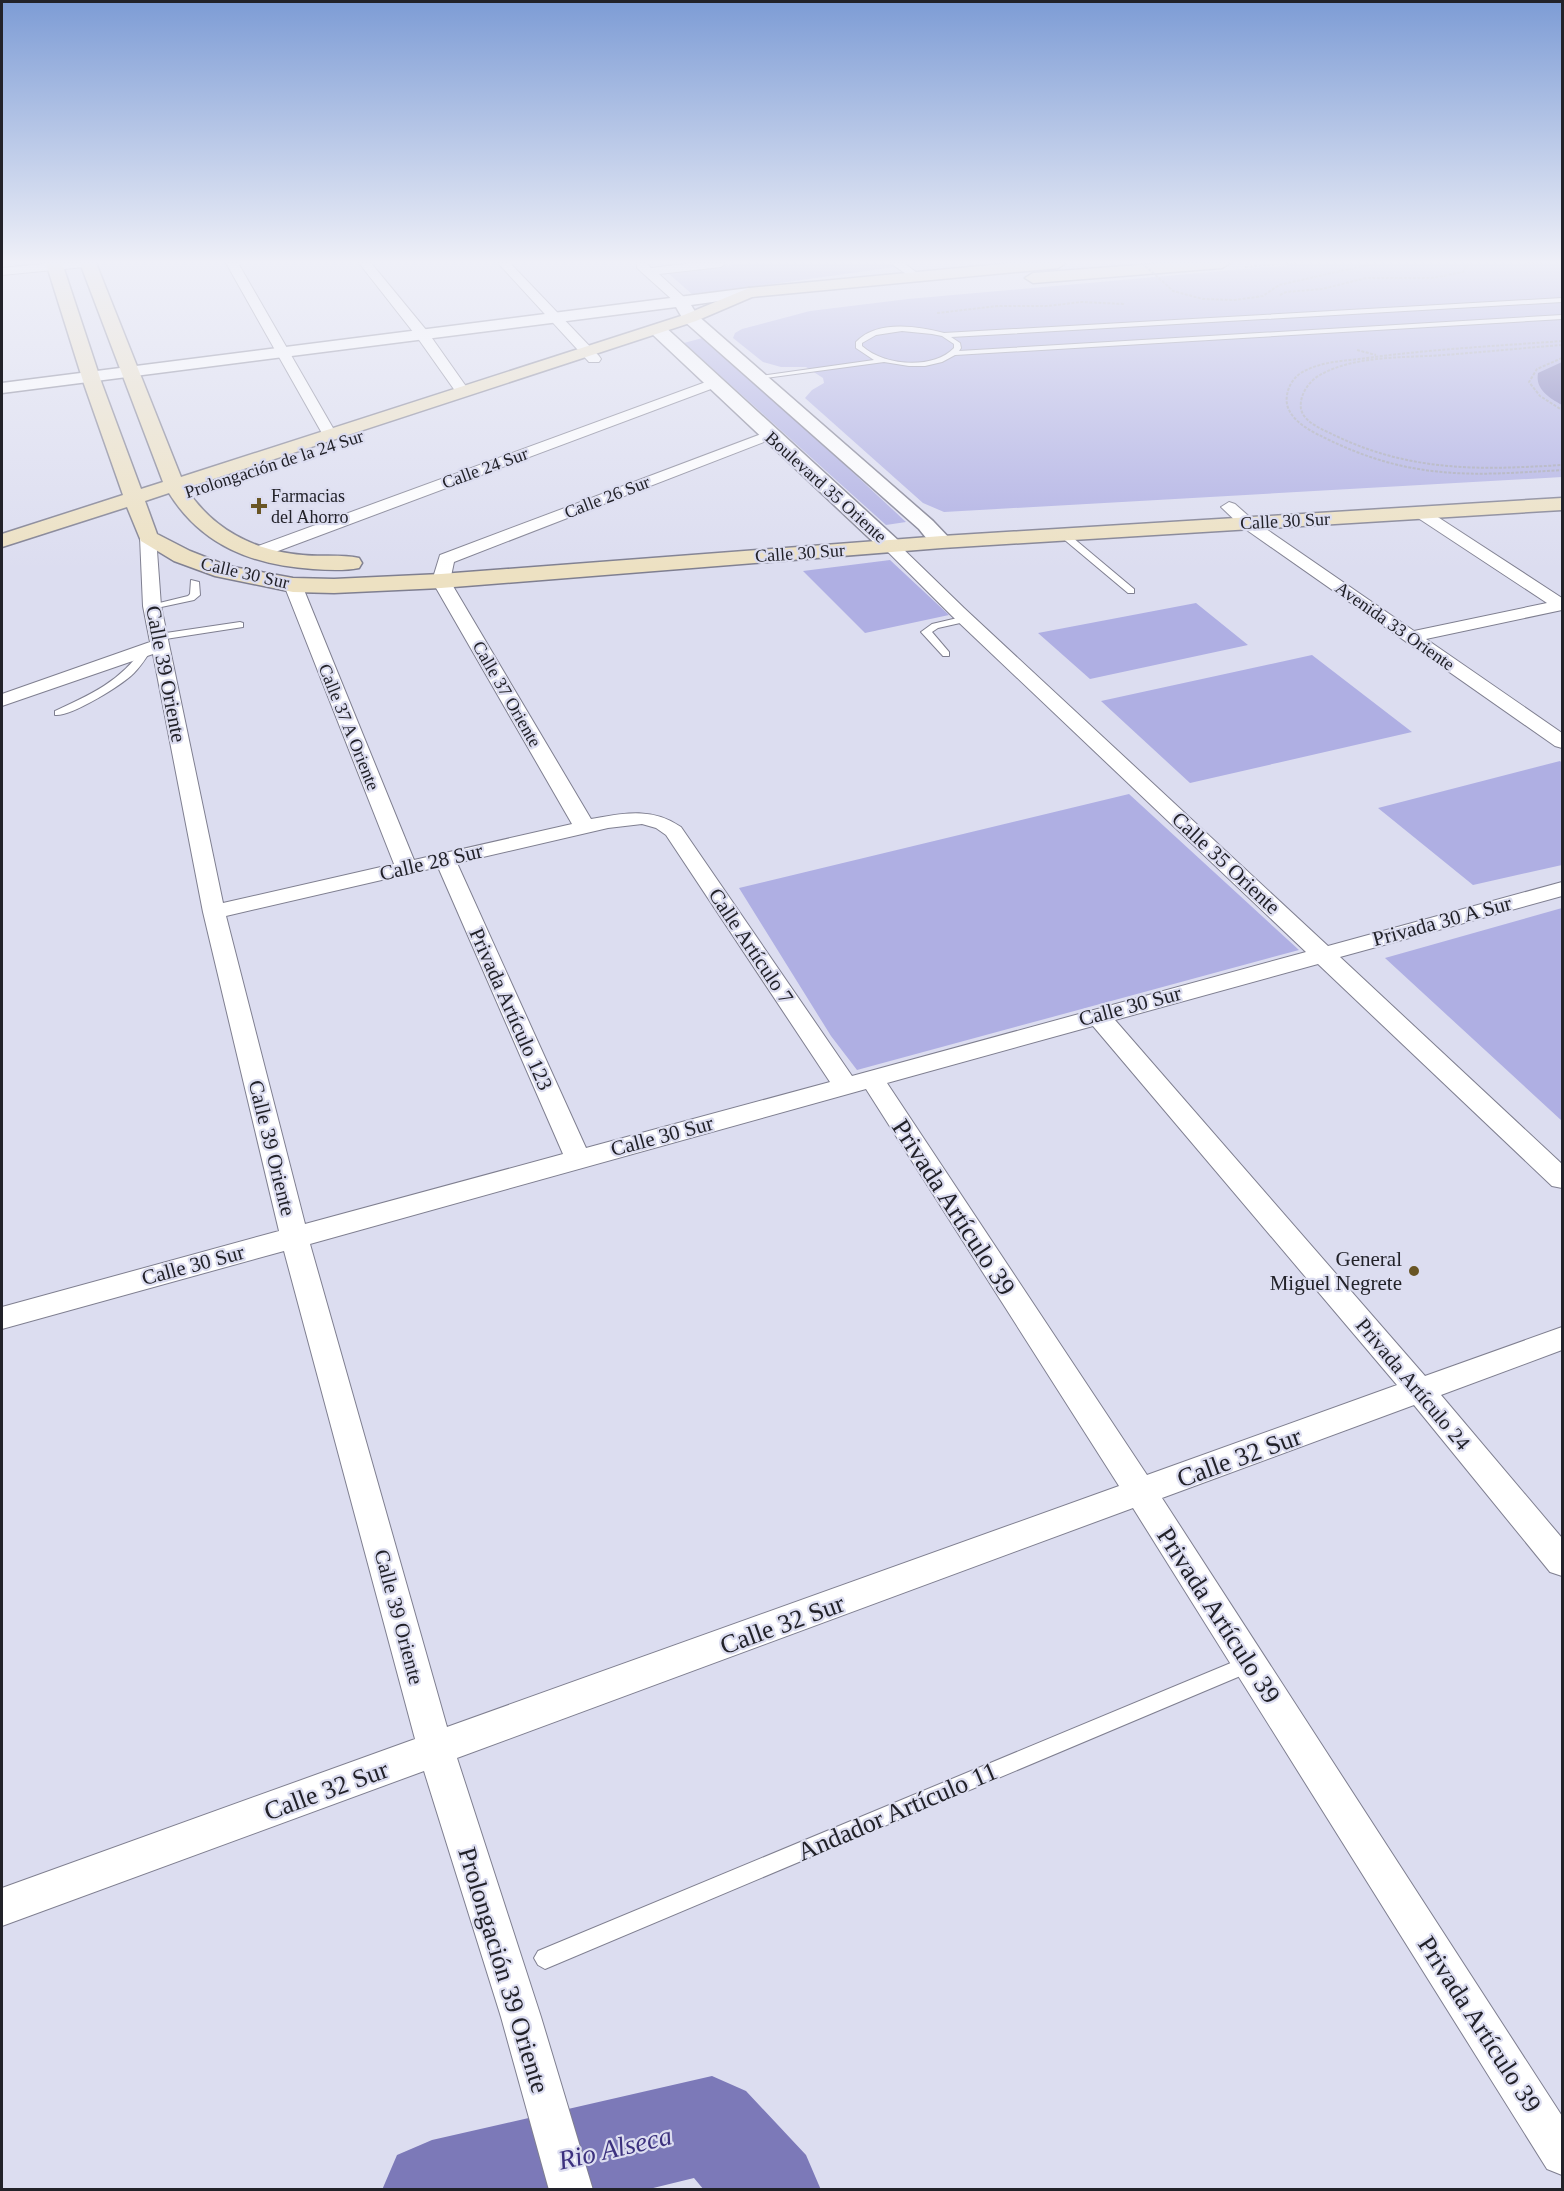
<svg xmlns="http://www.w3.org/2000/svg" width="1564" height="2191" font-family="Georgia,serif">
	<rect width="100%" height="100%" fill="#dcddf0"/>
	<!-- green -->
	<path fill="#afafe3" d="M748,263H889L895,267L693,295L668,273Z
		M1312,263H1562V477L944,512L923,503L805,398L812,390L824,383L823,378L806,367H781L763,362L733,338L735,333L742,329L810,311L908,299Z
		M706,337L731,359L906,522L886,525L684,343Z
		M890,560L949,615L865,633L803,571Z
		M1196,603L1248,645L1090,679L1038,633Z
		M1312,655L1412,732L1190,783L1101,701Z
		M1560,761L1562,763V865L1473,885L1378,808Z
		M1129,794L1299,950L857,1070L831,1036L739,888Z
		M1562,908V1121L1385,958Z"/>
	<!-- water -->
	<path fill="#7c79b8" d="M1562,362V405C1550,398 1535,390 1538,373Z"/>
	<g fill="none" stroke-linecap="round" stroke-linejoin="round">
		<!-- river -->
		<path fill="#7c79b8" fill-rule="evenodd" d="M712,2076L746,2091L806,2155L821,2190H704L694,2178L645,2190H382L397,2155L432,2140Z"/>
		<defs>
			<path id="service" d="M1562,298V302L951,337L960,343L961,348L959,351L1562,315V319L955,355L942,362L925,366H909L884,362L758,379L754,377L874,360L856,348V342C877,320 917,326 944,333ZM902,331L932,334L942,336L954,344V348C933,370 884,366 862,346V343L876,335Z
				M1060,532H1066L1134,589V593H1128L1060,536Z
				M191,580L199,582L200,595L194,600L152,609L147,606L188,596L190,594Z
				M966,616L971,619L969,621L938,628L932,632L949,652V656H943L921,632L932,624Z
				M240,622L243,623V627L159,640L154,637L159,634Z
				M146,647L151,650C146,658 141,666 134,673C122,685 71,717 55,715V711C90,695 121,681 143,648Z
				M1250,1655L1257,1657L1259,1663L1257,1669L545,1969L538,1965L534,1958L538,1951Z"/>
			<path id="minor" d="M52,263H90L84,267L2,275V268Z
				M226,263H238L337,435L335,438H325L323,435Z
				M359,263H371L427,331L470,392L468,395H458L417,337Z
				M498,263H510L599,356L601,359L599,362H589Z
				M637,263H646L651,268L693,263H727L721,267L659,274L684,297L686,300L680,304L676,303L637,268Z
				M890,263H904L921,276L915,280Z
				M714,379L719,380L721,383L719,386L262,557L256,558L248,553L250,549Z
				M769,431L774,432L776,435L774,438L454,562L450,581L591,819C624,813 652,807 681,827L852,1076L1306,952L952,616L885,549L883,546L885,543H897L964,608L1328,946L1562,882V896L1340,957L1562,1164V1188L1552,1186L1318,964L1115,1020L1425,1376L1562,1327V1350L1441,1395L1562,1538V1576L1550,1572L1414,1405L1162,1498L1562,2116V2175L1547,2169L1133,1508L457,1758L541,2017L593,2190H549L501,2017L424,1771L2,1926V1888L415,1739L284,1251L2,1329V1307L279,1231L203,912L153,654L2,706V694L150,642L143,606L140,537L148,532L156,537L161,606L223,903L394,864L284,585L287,581H299L302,585L414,860L572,824L432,581L440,555ZM642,824L656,828L666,835L830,1082L586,1148L457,863L608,828ZM438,867L563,1154L305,1224L226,916ZM1093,1026L1397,1385L1147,1475L887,1083ZM866,1089L1119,1486L447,1727L310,1244Z
				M1229,502L1235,504L1253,520L1414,631L1547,603L1415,516L1413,513L1415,510H1427L1562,598V610L1426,639L1562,733V748L1555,746L1241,526L1221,507Z"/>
			<path id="tertiary" d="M749,288L755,290L757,293L755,296L691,305L697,315L933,521L953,542L949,546C934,550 928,540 919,529L684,321L676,307L2,393V383Z
				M657,324L663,325L899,541L902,546L899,551L891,552L883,551L651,333L649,329Z"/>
			<path id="secondary" d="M46,263H62L102,384L141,489L163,482L80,263H96L181,477L684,315L749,288L1012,263H1066L1058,268L752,297L696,321L186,488C212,529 254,551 303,555C321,557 341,554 359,558L362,563L359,568C344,571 328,570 313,569C253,565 202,546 169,493L145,501L157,534L190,551L228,566L293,578L334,579L441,574L942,536L1562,498V510L942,548L441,588L334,593L293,592L215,576L174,561L141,541L127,507L2,547V534L123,495L84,384Z
				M1165,263H1230L1222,268L1033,283L1025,278L1033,273Z"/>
		</defs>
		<!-- service casing -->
		<use href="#service" stroke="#7f7f90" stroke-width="2"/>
		<!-- minor casing -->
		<use href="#minor" stroke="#7f7f90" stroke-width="2"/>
		<!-- tertiary casing -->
		<use href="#tertiary" stroke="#7f7f90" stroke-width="3"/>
		<!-- secondary casing -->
		<use href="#secondary" stroke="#7f7f90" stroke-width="3"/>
		<!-- path -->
		<path stroke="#a2a3b2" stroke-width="2" stroke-dasharray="3 1.5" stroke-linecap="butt" d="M1527,263L1562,264
			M1245,267L1297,263
			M1280,295L1286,292L1322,289L1366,278H1432L1463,272L1468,263
			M937,313L998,306H1048L1081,302L1124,304
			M1562,341C1497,346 1432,349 1367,358C1346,361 1320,361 1301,373C1291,379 1285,393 1287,404C1290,420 1310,431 1323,437C1409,480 1469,476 1562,470
			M1562,345C1523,348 1484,352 1444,355C1405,358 1355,355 1320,375C1309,381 1299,395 1301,409C1304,423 1324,430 1336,436C1412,472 1480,470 1562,465
			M1357,350L1376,355
			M1562,358L1537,369L1529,382L1540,396L1562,410"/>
		<!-- service -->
		<use href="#service" fill="#fff" fill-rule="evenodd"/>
		<!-- minor -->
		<use href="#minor" fill="#fff" fill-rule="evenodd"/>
		<!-- tertiary -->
		<use href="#tertiary" fill="#fff" fill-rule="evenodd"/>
		<!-- secondary -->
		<use href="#secondary" fill="#ede1c2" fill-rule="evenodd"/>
		<!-- path-bridge -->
		<path stroke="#a2a3b2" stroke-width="2" stroke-dasharray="3 1.5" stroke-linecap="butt" d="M1142,263L1173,291L1203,299L1235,300L1263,296L1279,285L1376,263"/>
	</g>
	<!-- sky -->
	<linearGradient id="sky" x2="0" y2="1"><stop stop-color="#7d9cd5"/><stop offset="0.46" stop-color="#eff0f8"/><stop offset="1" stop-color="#eff0f8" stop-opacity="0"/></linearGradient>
	<rect width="1564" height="570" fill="url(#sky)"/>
	<!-- markers -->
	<g fill="#695524" stroke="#dcddf0" stroke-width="2">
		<path d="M256 497h6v6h6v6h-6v6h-6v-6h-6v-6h6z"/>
		<circle cx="1414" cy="1271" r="6"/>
	</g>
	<g text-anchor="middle" stroke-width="4.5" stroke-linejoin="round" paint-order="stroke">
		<!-- far-street labels -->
		<g font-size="18" fill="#222229" stroke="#dcddf0">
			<text transform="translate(274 464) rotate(-18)" y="6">Prolongación de la 24 Sur</text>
			<text transform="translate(485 468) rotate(-20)" y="6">Calle 24 Sur</text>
			<text transform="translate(826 487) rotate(42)" y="6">Boulevard 35 Oriente</text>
			<text transform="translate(607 497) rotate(-21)" y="6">Calle 26 Sur</text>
			<text transform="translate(1285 521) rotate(-3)" y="6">Calle 30 Sur</text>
			<text transform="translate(800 553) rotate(-4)" y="6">Calle 30 Sur</text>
			<text transform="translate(245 573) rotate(13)" y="6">Calle 30 Sur</text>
			<text transform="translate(1395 626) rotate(35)" y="6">Avenida 33 Oriente</text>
			<text transform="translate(507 694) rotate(60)" y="6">Calle 37 Oriente</text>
			<text transform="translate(349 727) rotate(68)" y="6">Calle 37 A Oriente</text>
		</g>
		<!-- far-poi labels -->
		<g font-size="18" fill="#222229" stroke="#dcddf0" text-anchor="start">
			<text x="271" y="502">Farmacias<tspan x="271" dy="21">del Ahorro</tspan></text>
		</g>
		<!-- street labels -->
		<g font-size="21" fill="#222229" stroke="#dcddf0">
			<text transform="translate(166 674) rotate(79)" y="7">Calle 39 Oriente</text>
			<text transform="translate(431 862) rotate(-13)" y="7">Calle 28 Sur</text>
			<text transform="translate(1226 863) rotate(43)" y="7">Calle 35 Oriente</text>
			<text transform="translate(1442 921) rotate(-15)" y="7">Privada 30 A Sur</text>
			<text transform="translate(751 946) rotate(56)" y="7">Calle Artículo 7</text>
			<text transform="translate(1130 1006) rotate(-15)" y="7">Calle 30 Sur</text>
			<text transform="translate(511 1009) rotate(66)" y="7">Privada Artículo 123</text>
			<text transform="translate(662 1136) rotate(-15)" y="7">Calle 30 Sur</text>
			<text transform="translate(272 1148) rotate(76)" y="7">Calle 39 Oriente</text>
			<text transform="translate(193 1265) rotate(-15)" y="7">Calle 30 Sur</text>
			<text transform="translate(1413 1384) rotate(50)" y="7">Privada Artículo 24</text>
			<text transform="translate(399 1617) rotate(75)" y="7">Calle 39 Oriente</text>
		</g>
		<!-- poi labels -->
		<g font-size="21" fill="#222229" stroke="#dcddf0" text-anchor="end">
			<text x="1402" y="1266">General<tspan x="1402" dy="24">Miguel Negrete</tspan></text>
		</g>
		<!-- near-street labels -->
		<g font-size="26" fill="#222229" stroke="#dcddf0">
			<text transform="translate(954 1207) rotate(57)" y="9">Privada Artículo 39</text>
			<text transform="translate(1239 1457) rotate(-20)" y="9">Calle 32 Sur</text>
			<text transform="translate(1219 1615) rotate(57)" y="9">Privada Artículo 39</text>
			<text transform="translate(782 1624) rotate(-20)" y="9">Calle 32 Sur</text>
			<text transform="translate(326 1790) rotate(-20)" y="9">Calle 32 Sur</text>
			<text transform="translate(897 1811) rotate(-23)" y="9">Andador Artículo 11</text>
			<text transform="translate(504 1970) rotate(73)" y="9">Prolongación 39 Oriente</text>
			<text transform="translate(1480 2024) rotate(57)" y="9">Privada Artículo 39</text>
		</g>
		<!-- near-water labels -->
		<g font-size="27" font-style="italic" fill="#3c317e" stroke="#dcddf0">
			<text transform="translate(615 2148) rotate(-13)" y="9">Rio Alseca</text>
		</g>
	</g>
	<!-- border -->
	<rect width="1564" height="2191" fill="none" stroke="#222229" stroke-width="6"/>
</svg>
